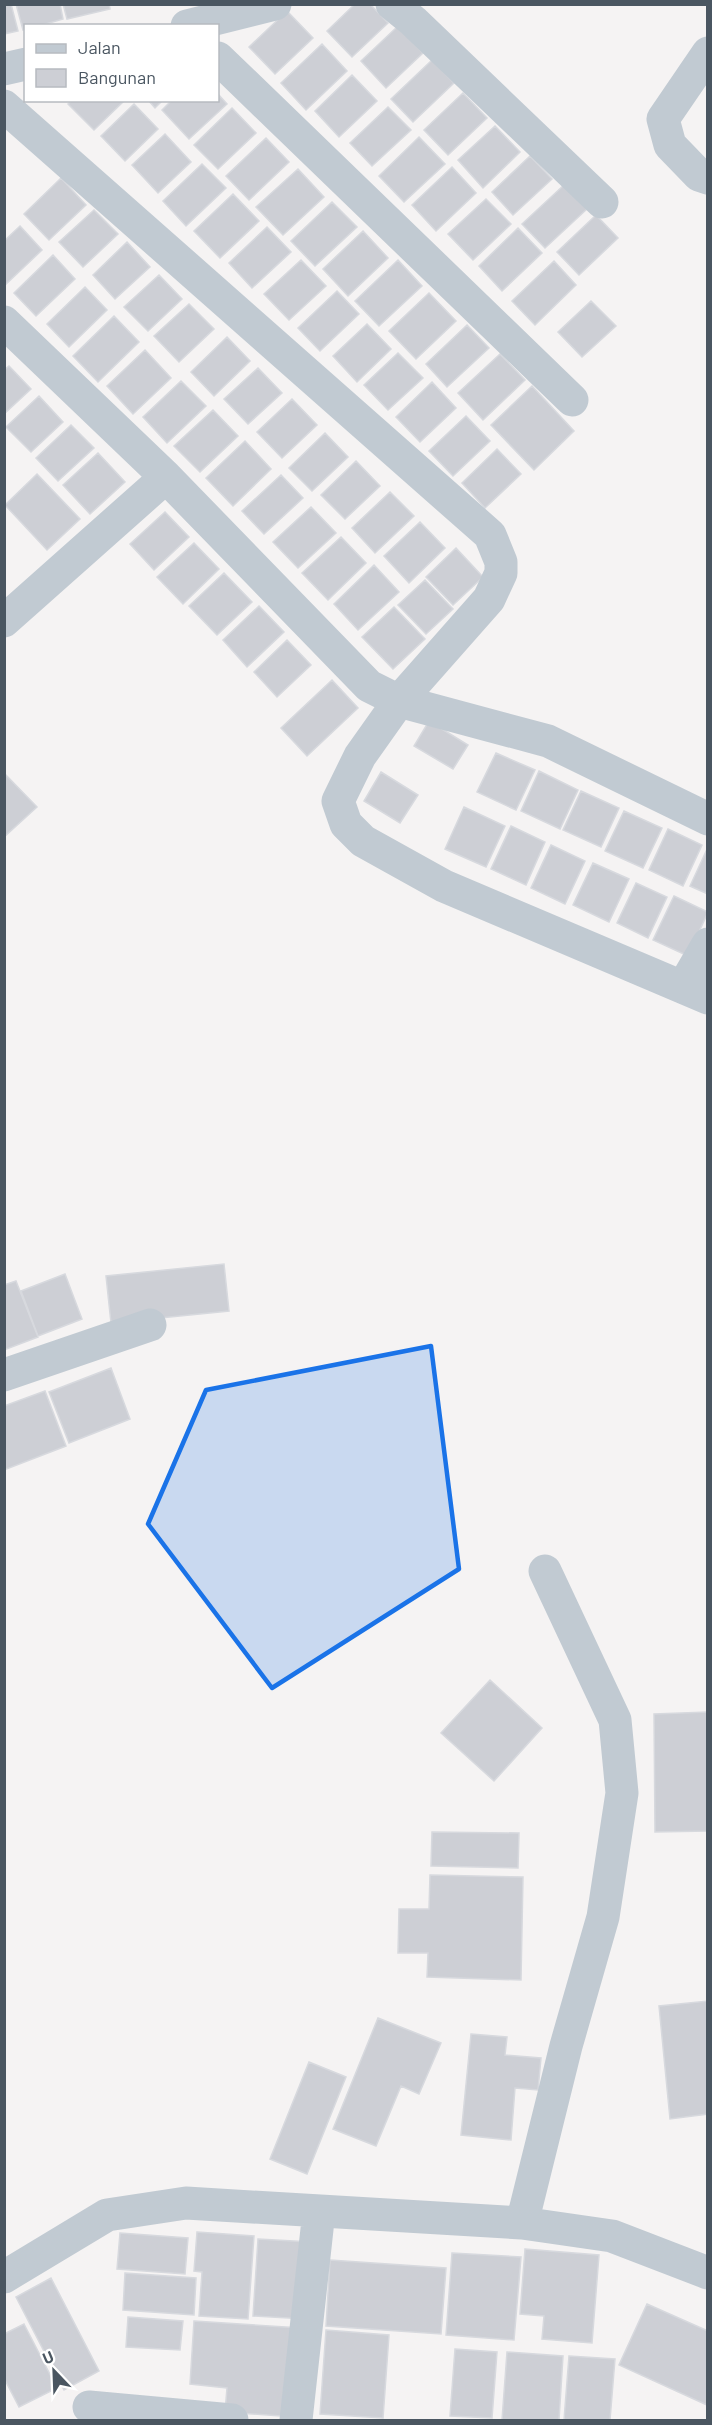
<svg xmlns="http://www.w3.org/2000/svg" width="712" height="2425" font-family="Barlow,sans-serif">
	<rect width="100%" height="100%" fill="#f5f3f3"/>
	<!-- building -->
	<path fill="#cdcfd5" stroke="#d7d9de" stroke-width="1.5" d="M4,4H11L18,31L4,34Z
		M16,4H60L63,19L39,26H26V29L23,30Z
		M63,4H109L110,9L67,19Z
		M355,4H370L388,23L352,57L327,31Z
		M287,11L313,38L275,74L249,47Z
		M398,26L423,53L386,88L361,61Z
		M322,44L347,71L306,110L281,83Z
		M432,60L454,83L413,122L391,99Z
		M352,75L377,101L339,137L315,111Z
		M463,93L487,118L448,155L424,130Z
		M218,94L227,104L189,139L162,110L172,100H218Z
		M72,100H125L94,130L68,104Z
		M148,100H163L155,108Z
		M134,104L158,129L125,161L101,136Z
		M388,107L411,130L372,166L350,143Z
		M232,108L256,133L218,169L194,145Z
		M495,126L520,152L483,188L458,160Z
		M165,134L191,162L158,193L132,165Z
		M419,137L445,164L404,202L379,176Z
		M266,138L289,162L249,200L226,176Z
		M530,156L552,179L513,215L492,192Z
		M202,164L226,188L186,226L163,201Z
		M452,167L476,193L436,231L412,205Z
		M298,169L324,197L283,235L256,207Z
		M61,178L86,205L49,240L24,214Z
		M565,184L587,209L545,248L522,224Z
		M233,194L259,221L220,258L194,231Z
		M486,199L511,224L473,260L448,234Z
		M332,202L357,227L315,266L291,241Z
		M94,210L118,234L83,267L59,242Z
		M596,215L618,238L579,275L557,252Z
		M20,226L42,250L4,286V241Z
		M267,227L291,252L252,288L229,263Z
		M518,228L542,253L502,291L479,266Z
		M363,231L388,258L348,296L323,269Z
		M127,242L150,267L115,299L93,275Z
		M53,255L75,279L36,316L14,293Z
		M301,260L326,286L289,320L264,294Z
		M398,260L422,286L379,326L355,301Z
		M554,261L576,285L535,325L512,301Z
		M159,275L182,299L148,331L124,307Z
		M85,287L107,310L69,347L47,324Z
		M337,291L359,314L320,351L298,328Z
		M429,293L456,321L416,359L389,331Z
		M591,301L616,326L582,357L558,332Z
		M189,304L214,329L179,362L154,336Z
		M114,316L139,342L98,382L73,356Z
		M367,324L391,349L357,382L333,356Z
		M467,325L489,348L447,387L426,364Z
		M227,337L250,361L214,396L191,372Z
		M145,350L171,378L133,414L107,386Z
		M398,353L423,378L388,410L364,385Z
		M500,354L525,380L483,420L458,393Z
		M9,366L31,389L4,414V370Z
		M258,368L282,393L248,424L224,399Z
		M181,381L206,406L167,443L143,417Z
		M432,382L456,408L420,442L396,417Z
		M532,386L574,431L534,470L491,425Z
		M39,396L63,422L31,452L6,427Z
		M292,399L317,425L282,458L257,432Z
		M213,410L238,436L200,472L174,446Z
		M466,416L490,441L453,476L429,451Z
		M71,425L94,448L58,481L36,458Z
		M325,433L348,457L312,491L289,468Z
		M245,441L271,469L233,506L206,478Z
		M497,449L521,474L485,508L462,483Z
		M98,453L125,482L90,514L63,485Z
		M356,461L380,486L345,519L321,495Z
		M37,474L80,519L47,550L5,505Z
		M281,475L303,498L264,534L242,511Z
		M390,492L414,516L375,553L352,528Z
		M311,507L336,533L298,568L273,542Z
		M165,512L189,537L154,570L130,544Z
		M420,522L445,548L409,583L384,556Z
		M341,537L366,563L328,600L302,573Z
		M194,543L219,569L183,604L157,577Z
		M456,548L483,577L453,605L426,577Z
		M374,565L399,592L358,630L334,604Z
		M224,573L252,602L217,635L189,606Z
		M425,580L453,609L426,634L398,605Z
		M259,606L284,632L247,667L223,640Z
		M394,607L425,639L393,669L362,637Z
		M287,640L311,665L277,697L254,672Z
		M332,680L358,708L307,756L281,728Z
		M429,721L468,745L453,769L414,746Z
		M496,753L535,770L516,810L477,792Z
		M539,771L578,790L560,829L521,811Z
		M381,772L418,795L400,823L364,801Z
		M4,773L37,807L4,837Z
		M581,791L619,808L601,847L563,830Z
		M464,807L505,826L486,867L445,849Z
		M624,811L662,828L643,868L605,851Z
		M511,826L545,842L526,885L491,869Z
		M668,829L702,845L683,886L649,870Z
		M551,845L585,861L565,904L531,888Z
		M708,847V894L690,886Z
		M593,863L629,879L609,922L573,905Z
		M636,883L667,897L648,938L617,923Z
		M674,896L708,912L688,956L653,940Z
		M224,1264L229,1311L111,1323L106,1276Z
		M65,1274L82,1319L38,1336L21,1291Z
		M16,1281L38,1337L4,1350V1285Z
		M111,1368L130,1419L69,1443L49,1392Z
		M45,1391L66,1446L4,1470V1406Z
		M490,1680L542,1728L494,1781L441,1733Z
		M708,1712V1831L655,1832L654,1714Z
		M432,1832L519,1833L518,1868L431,1866Z
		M430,1875L523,1877L521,1980L427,1977L428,1953H398L399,1909H429Z
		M708,2001V2114L670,2119L659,2006Z
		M378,2018L441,2043L419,2094L401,2086L376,2146L333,2129Z
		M471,2034L507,2037L505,2055L541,2058L538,2090L515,2088L511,2140L461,2135Z
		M309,2062L346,2077L307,2174L270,2159Z
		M197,2232L254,2236L248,2319L199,2316L202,2272L194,2271Z
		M120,2233L188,2238L185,2274L117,2269Z
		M258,2239L311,2242L305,2319L253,2316Z
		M525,2249L599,2255L592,2343L542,2339L544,2316L520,2314Z
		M452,2253L521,2257L514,2340L446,2335Z
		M330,2260L446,2268L441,2334L326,2326Z
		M125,2273L196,2278L194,2315L123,2310Z
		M51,2278L99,2371L64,2390L16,2297Z
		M647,2304L708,2331L707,2405L619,2365Z
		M128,2317L183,2321L180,2350L126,2347Z
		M194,2321L301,2328L294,2417L225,2412L227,2388L190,2384Z
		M24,2324L57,2388L19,2407L4,2378V2334Z
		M326,2330L389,2335L383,2418L320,2414Z
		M455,2349L497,2352L492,2418L450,2416Z
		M507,2352L563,2356L559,2420H502Z
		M569,2356L615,2359L610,2420H564Z"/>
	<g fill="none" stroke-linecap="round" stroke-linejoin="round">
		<!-- minor -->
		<path stroke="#c1cad2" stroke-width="33" d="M392,4L413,21L602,202
			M187,26L275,4
			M708,53L663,119L670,145L699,175L708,178
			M218,58L572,400
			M4,69L26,64
			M4,106L490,535L501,562V573L489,599L399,701L360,756L338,801L346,824L363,841L444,886L708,998
			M4,322L166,477L369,686L399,701L548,741L708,819
			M4,621L166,477
			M683,987L708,944
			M4,1375L150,1325
			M522,2223L566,2046L603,1917L622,1793L615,1720L545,1571
			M4,2277L107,2215L186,2203L522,2223L612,2236L708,2273
			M89,2407L232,2420
			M296,2420L319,2211"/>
	</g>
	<!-- marked area -->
	<path fill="#1a73e8" fill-opacity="0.2" stroke="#1a73e8" stroke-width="4.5" stroke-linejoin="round" d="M431,1346L459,1569L272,1688L148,1524L206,1390Z"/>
	<!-- border -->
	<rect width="712" height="2425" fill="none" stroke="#4a5661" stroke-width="12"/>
	<!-- legend -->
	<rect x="24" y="24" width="195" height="78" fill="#ffffff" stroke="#b7bbc0" stroke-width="1.5"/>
	<rect x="36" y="44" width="30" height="9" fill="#c1cad2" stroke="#b7bbc0" stroke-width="1.5"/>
	<text x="78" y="54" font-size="18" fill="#4a5661">Jalan</text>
	<rect x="36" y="69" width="30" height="18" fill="#cdcfd5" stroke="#b7bbc0" stroke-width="1.5"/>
	<text x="78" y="84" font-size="18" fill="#4a5661">Bangunan</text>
	<!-- north arrow -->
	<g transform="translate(54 2371) rotate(337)" stroke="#ffffff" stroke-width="4.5" paint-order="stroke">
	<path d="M0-4.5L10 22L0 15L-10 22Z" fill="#4a5661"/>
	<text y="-9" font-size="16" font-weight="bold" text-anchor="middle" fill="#4a5661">U</text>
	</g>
</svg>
